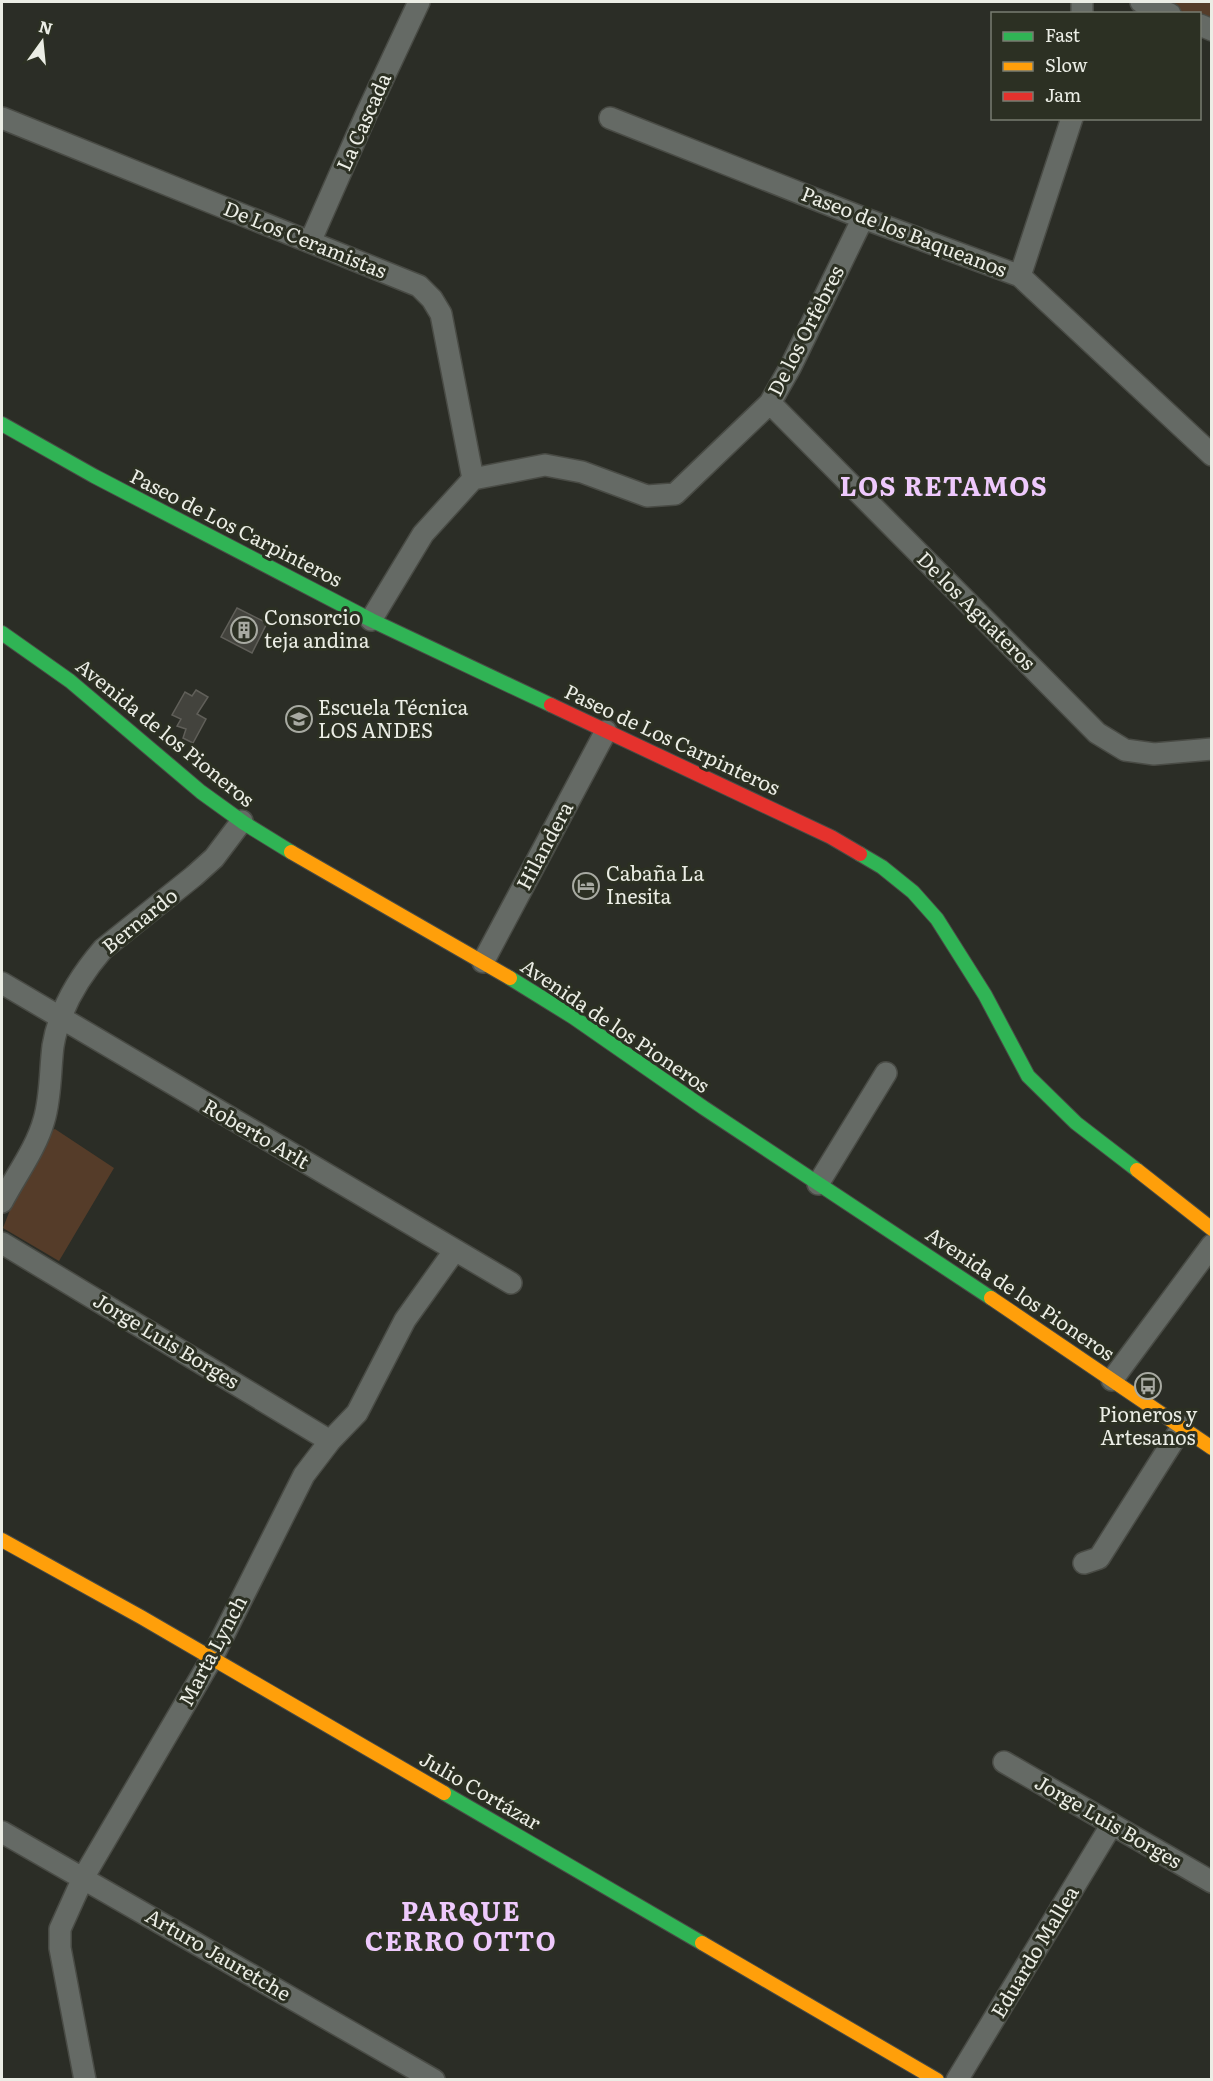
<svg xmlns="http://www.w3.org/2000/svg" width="1213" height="2081" font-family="Literata,serif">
	<rect width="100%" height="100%" fill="#2b2d26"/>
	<!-- green -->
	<path fill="#553c29" d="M1157,2H1211V24L1200,19V14L1186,13Z
		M55,1129L114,1168L59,1261L3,1228L39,1135Z"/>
	<!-- building -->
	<path fill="#43433d" stroke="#605f59" stroke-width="1.5" d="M237,608L267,623L252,653L221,637Z
		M196,690L208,697L197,714L206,719L193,743L183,738L186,729L177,726L181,719L172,715L185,692L192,696Z"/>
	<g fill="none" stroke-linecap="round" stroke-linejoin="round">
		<defs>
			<path id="street" d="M1082,2V14
				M1141,2L1170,14
				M1200,25L1212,30
				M2,118L419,286L432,299L441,314L473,479
				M610,118L863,218L1020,276L1212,455
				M310,242L366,115L419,2
				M1020,276L1072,118
				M770,403L1097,733L1125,750L1154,754L1212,749
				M371,620L423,534L473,479L545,465L582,472L647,496L675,494L770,403L791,366L863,218
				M483,962L606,731
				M2,983L511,1283
				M818,1184L886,1073
				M2,1202C16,1175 36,1149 44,1120C51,1097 50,1070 53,1046C59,1009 79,977 103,949L194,876L214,858L242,821
				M2,1243L330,1441
				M1112,1380L1212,1245
				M1084,1563L1099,1558L1182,1427
				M1004,1762L1212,1882
				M2,1832L434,2080
				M85,2080L60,1948V1929L83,1878L212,1658L304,1475L330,1441L357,1413L405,1320L455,1250
				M957,2080L1112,1824"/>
			<path id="fast" d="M2,424L94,476L371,620L551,705
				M2,633L70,681L201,792L244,823L291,852
				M860,854L882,867L913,892L937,919L985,995L1028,1076L1076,1123L1137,1170
				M510,978L573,1017L704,1108L991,1298
				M444,1793L702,1943"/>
			<path id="slow" d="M291,852L510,978
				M1137,1170L1212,1229
				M991,1298L1212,1448
				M2,1540L141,1617L444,1793
				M702,1943L937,2080"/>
			<path id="jam" d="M551,705L831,837L860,854"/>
		</defs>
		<!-- street casing -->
		<use href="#street" stroke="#494b45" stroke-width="24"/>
		<!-- fast casing -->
		<use href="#fast" stroke="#494b45" stroke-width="16"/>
		<!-- slow casing -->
		<use href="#slow" stroke="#494b45" stroke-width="16"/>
		<!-- jam casing -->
		<use href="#jam" stroke="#494b45" stroke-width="16"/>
		<!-- street -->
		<use href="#street" stroke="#656a65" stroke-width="21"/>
		<!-- fast -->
		<use href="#fast" stroke="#30b455" stroke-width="14"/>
		<!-- slow -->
		<use href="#slow" stroke="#ff9f0a" stroke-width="14"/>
		<!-- jam -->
		<use href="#jam" stroke="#e5322d" stroke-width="14"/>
	</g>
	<!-- icons -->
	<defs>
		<symbol id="building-ring" viewBox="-11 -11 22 22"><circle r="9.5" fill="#2c3023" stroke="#a8aaa2" stroke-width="1.5"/><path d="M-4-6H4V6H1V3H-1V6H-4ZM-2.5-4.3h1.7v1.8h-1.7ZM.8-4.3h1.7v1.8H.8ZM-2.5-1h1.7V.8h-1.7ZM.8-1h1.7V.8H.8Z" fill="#a8aaa2"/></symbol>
		<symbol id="school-ring" viewBox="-11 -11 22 22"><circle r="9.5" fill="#2c3023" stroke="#a8aaa2" stroke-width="1.5"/><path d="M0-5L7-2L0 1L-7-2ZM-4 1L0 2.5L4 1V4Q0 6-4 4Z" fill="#a8aaa2"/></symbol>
		<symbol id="hotel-ring" viewBox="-11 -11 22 22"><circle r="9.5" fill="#2c3023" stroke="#a8aaa2" stroke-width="1.5"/><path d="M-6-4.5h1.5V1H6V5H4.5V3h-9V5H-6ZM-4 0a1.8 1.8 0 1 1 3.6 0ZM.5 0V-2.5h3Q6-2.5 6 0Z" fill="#a8aaa2"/></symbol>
		<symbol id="bus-ring" viewBox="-11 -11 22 22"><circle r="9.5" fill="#2c3023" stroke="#a8aaa2" stroke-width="1.5"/><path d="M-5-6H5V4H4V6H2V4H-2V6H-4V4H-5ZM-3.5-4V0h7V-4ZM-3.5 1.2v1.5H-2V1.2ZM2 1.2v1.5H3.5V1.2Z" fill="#a8aaa2"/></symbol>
	</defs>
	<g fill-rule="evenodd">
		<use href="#building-ring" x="229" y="615" width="30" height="30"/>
		<use href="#school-ring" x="284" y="704" width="30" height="30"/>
		<use href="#hotel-ring" x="571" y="871" width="30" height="30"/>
		<use href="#bus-ring" x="1133" y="1371" width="30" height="30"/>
	</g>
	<g text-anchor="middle" stroke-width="6" stroke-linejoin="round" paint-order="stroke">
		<!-- street labels -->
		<g font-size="20" fill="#ebede5" stroke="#2c3023">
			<text transform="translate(364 122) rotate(-66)" y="7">La Cascada</text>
			<text transform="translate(904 232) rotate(21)" y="7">Paseo de los Baqueanos</text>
			<text transform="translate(305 240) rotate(22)" y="7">De Los Ceramistas</text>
			<text transform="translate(806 331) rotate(-63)" y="7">De los Orfebres</text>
			<text transform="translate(236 528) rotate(27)" y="7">Paseo de Los Carpinteros</text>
			<text transform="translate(976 611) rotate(45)" y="7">De los Aguateros</text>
			<text transform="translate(165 733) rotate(39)" y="7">Avenida de los Pioneros</text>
			<text transform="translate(672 740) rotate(25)" y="7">Paseo de Los Carpinteros</text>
			<text transform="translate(545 846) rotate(-62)" y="7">Hilandera</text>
			<text transform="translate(140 921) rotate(-39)" y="7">Bernardo</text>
			<text transform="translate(615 1026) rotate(34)" y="7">Avenida de los Pioneros</text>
			<text transform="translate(256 1134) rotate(30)" y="7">Roberto Arlt</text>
			<text transform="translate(1020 1294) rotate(34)" y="7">Avenida de los Pioneros</text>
			<text transform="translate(166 1341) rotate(31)" y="7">Jorge Luis Borges</text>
			<text transform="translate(213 1651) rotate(-62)" y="7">Marta Lynch</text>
			<text transform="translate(480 1791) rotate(30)" y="7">Julio Cortázar</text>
			<text transform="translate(1108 1822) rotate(30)" y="7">Jorge Luis Borges</text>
			<text transform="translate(1035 1952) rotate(-59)" y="7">Eduardo Mallea</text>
			<text transform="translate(218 1955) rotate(30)" y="7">Arturo Jauretche</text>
		</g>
		<!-- poi labels -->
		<g font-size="20" fill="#ebede5" stroke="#2c3023" text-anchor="start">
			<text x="264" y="625">Consorcio<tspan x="264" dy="23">teja andina</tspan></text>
			<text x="318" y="715">Escuela Técnica<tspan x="318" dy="23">LOS ANDES</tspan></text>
			<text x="606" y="881">Cabaña La<tspan x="606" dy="23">Inesita</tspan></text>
			<text x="1148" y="1422" text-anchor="middle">Pioneros y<tspan x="1148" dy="23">Artesanos</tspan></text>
		</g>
		<!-- district labels -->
		<g font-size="26" font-weight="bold" letter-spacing="1.5" fill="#eec9fc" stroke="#2c3023">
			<text x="944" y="496">LOS RETAMOS</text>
			<text x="461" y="1921">PARQUE<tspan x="461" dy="30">CERRO OTTO</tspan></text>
		</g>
	</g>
	<!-- border -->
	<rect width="1213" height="2081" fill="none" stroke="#ebede5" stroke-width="6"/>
	<!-- legend -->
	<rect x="991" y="12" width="210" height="108" fill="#2c3023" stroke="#787c71" stroke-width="1.5"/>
	<rect x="1003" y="32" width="30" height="9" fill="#30b455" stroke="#787c71" stroke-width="1.5"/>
	<text x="1045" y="42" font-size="18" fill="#ebede5">Fast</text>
	<rect x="1003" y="62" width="30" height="9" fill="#ff9f0a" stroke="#787c71" stroke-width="1.5"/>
	<text x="1045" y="72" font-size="18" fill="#ebede5">Slow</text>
	<rect x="1003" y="92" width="30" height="9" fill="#e5322d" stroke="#787c71" stroke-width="1.5"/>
	<text x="1045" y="102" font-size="18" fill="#ebede5">Jam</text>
	<!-- north arrow -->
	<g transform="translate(42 42) rotate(15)" stroke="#2c3023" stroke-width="4.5" paint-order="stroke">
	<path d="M0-4.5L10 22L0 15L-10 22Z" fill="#ebede5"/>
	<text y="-9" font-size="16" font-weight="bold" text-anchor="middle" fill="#ebede5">N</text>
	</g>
</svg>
